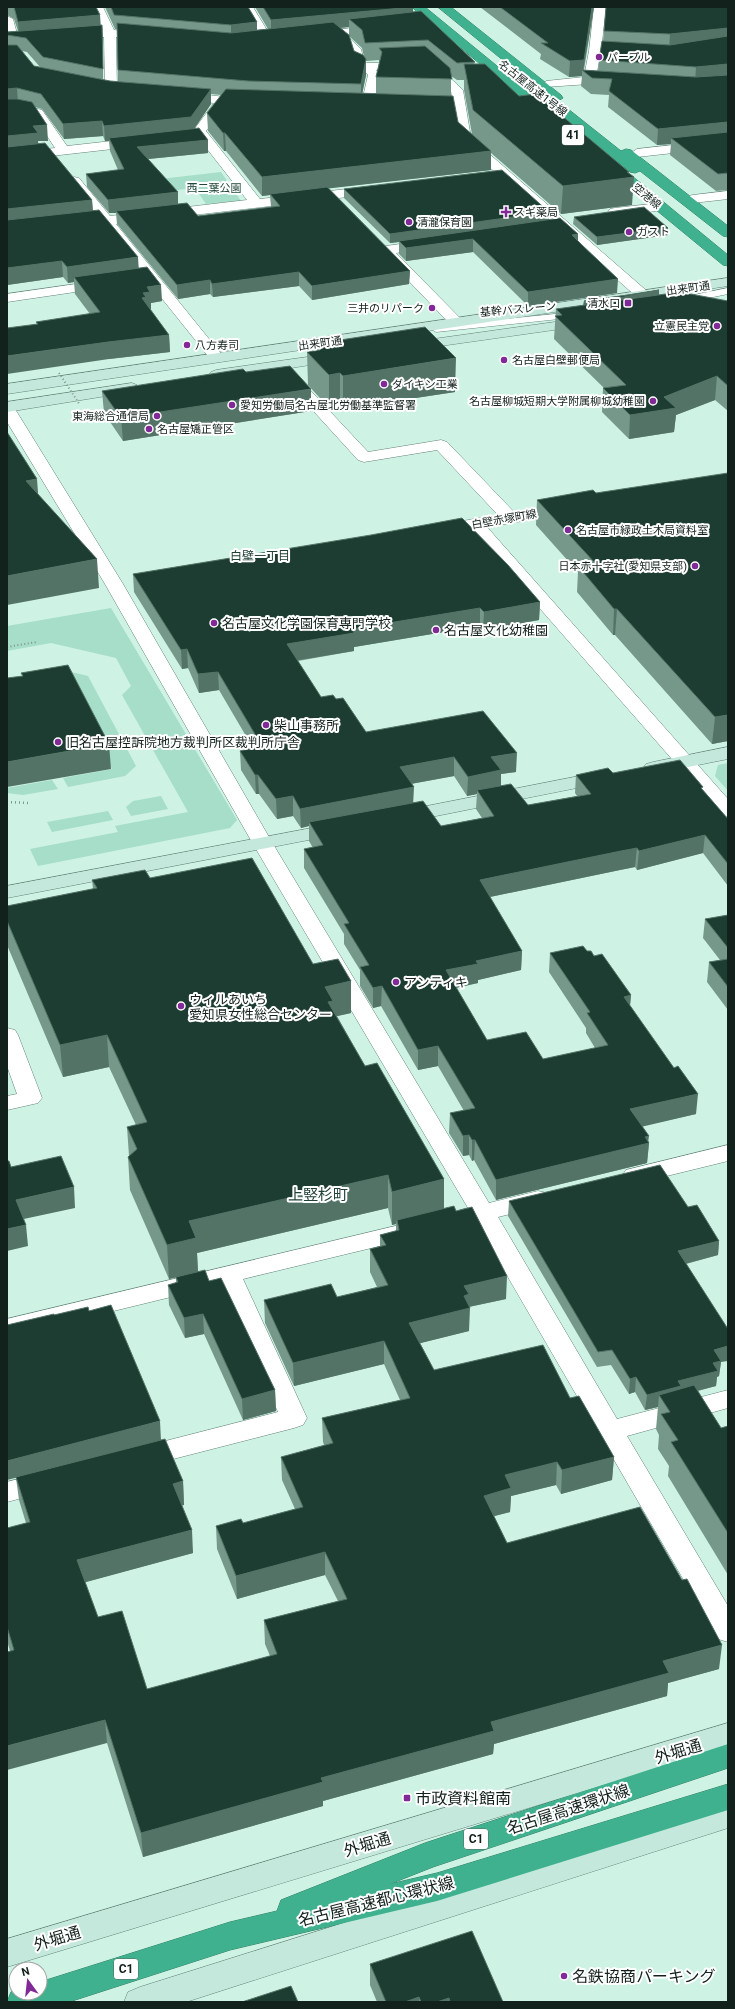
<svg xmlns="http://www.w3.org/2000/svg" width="735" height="2009" font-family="Roboto,'Noto Sans JP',sans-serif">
	<rect width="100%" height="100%" fill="#cef2e3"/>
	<!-- green -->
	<path fill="#a6dec9" d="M221,172L241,201L206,204L195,188L169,191L160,179Z
		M111,608L237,820L230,828L38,866L30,849L118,832L115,826L188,812L122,695L131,686L116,658L51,643L7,651V626Z
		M71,672L88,676L136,766L125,776L68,787L63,778L112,769L71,689Z
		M728,763V791L715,776L718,765Z
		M52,780L58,789L23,795L7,793V788Z
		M161,796L168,809L131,816L126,807L133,801Z
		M108,811L113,820L52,832L47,822Z"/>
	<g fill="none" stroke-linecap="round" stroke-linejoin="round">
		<defs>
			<path id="lane" d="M728,288V294L684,303L679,300L684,297Z
				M575,312L578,313L580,315L578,317L436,332L431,329L436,326Z"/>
			<path id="street" d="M91,7H103L114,30L147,33L153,36L147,39L116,37L117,90L115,93L111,94L105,90L104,37L72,39L66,36L72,33L103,30Z
				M241,7H253L273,40L271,42H263Z
				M594,7H606L601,51L596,77L613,79L615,82L609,86L589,84L546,87L544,84L546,81L584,77L589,51Z
				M7,16L13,19L19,41L17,43L13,44L7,41Z
				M380,25L384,26L386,28L384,30L346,35L361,49L364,62L369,63L432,61L463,90L471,138L648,292L650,295L648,298H638L461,142L454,112L422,110L420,107L426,103L453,104L451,91L425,67L376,70L380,75L373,106L367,110L363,109L361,106L368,75L364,70L355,66L350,50L334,36L315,38L309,35L315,32Z
				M182,92L251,100L253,103L247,107L226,104L206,131L260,199L373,186L380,190L373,194L116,224L222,355L224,358L222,361H212L103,225L78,228L73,227L71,224L73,221L97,218L67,181L74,177L79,178L110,216L247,200L193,131L214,103L178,99L176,96Z
				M18,104L42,110L67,146L139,138L145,142L139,146L7,161V153L55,148L34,116L18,112L7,113V105Z
				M728,139V147L637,157L631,153L637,149Z
				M728,191V199L693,203L688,202L686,199L688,196L693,195Z
				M660,203L665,204L667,207L665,210L615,216L610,215L608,212L610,209L615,208Z
				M429,240L434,241L436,244L434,247L396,253L460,318L462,321L460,324H450L379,250L381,247L386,246Z
				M104,280L109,281L111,284L109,287L7,302V294Z
				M291,373L296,375L368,452L441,440L447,442L514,512L564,504L570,505L572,509L570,513L487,527L728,799V817L721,815L471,530L439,535L433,534L431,530L433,526L498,515L437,450L364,462L358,460L286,381L283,378L286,375Z
				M7,404L12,406L15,409L123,584L273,844L489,1203L538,1191L547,1193L550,1199L547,1205L498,1217L617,1419L728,1390V1408L627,1436L728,1606V1642L718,1639L476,1222L469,1224L460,1222L457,1216L460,1210L468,1208L253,844L105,584L7,422Z
				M7,1028L15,1030L18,1035L42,1098L38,1103L7,1110V1096L17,1094L7,1066Z
				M728,1145V1161L634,1184L626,1182L622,1176L626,1170Z
				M408,1223L417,1225L420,1231L417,1237L243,1279L307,1418L303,1425L294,1428L142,1467L132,1464L129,1457L132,1450L142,1447L278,1412L220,1285L7,1337V1319Z
				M46,1472L56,1475L60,1482L56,1489L7,1502V1482Z"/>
			<path id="secondary" d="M728,278V286L7,394V384Z
				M584,318L589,319L591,322L589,325L412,350L407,349L405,346L407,343L412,342Z
				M336,353L341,354L343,357L341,360L216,380L211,378L208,375L211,372L216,370Z
				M132,383L137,385L140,388L137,391L7,412V402Z
				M728,747V759L653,774L646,772L643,768L646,764L653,762Z
				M605,771L612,773L615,777L612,781L401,823L394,821L391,817L394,813L401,811Z
				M338,823L345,825L348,829L345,833L7,898V886Z
				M728,1723V1747L7,1967V1939Z
				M728,1802V1828L186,2002H124L128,1992L140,1987Z"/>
			<path id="highway" d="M412,7H425L552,111L554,114L552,117H544Z
				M438,7H451L561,95L563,98L558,101L621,151L626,149L631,150L728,226V237L723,236L640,171L635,173L630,172L536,96L534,93L539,90Z
				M610,161L615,162L728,255V266L723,265L605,168L604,165L605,162Z
				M728,1744V1768L433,1867L390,1884L437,1873L728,1784V1810L437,1901L230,1950L69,2002H7L11,1992L16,1990V1993H40V1982L230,1922L277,1911L281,1900L425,1843Z"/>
		</defs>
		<!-- lane casing -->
		<use href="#lane" stroke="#638477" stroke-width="1"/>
		<!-- street casing -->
		<use href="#street" stroke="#638477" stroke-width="1"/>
		<!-- secondary casing -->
		<use href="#secondary" stroke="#638477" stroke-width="1"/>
		<!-- highway casing -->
		<use href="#highway" stroke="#307f66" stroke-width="1"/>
		<!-- path-far1 -->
		<path stroke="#7d988d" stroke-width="2" stroke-dasharray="1 2.5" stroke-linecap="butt" d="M7,647L37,642"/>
		<!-- path -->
		<path stroke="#7d988d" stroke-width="2.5" stroke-dasharray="1 3" stroke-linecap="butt" d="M7,802L29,803"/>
		<!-- lane -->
		<use href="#lane" fill="#fff" fill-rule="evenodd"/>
		<!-- street -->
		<use href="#street" fill="#fff" fill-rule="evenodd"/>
		<!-- secondary -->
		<use href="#secondary" fill="#c5e8dd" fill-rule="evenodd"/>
		<!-- highway -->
		<use href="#highway" fill="#3fb18e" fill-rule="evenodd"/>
		<!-- path-bridge -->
		<path stroke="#7d988d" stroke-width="2" stroke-dasharray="1 2.5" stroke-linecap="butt" d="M59,373L80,405"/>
	</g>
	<!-- wall -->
	<path fill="#76988a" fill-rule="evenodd" d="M7,7H96L100,25L103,39V80L118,82L117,29H115L105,7H248L257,22V30L268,29L255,7H413V12L475,62L474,64L519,96L629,172L632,205L561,214L491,153V170L329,188L410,271L409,284L312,300L299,286L213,297L210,294L178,299L117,224L116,213H109L87,187L86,174L118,170L110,151L109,141H105L103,136L64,139L42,109L35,107L48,141H38V144L92,200L93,210L139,268L162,301L151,303V309H150L169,335L170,352L109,359L37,325L36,322L90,314L75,294L74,282L68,283L63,277L7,285V32L18,31L14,19L7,15ZM349,27V36L362,48L364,57L354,51L340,28ZM22,51L27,52L40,67L34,66ZM379,60V63L376,77V93H362L366,75V61ZM451,76L457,80H464V90L472,134L458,122L451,95ZM211,94L221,95L207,113L208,131L224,151H226L262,196L270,195L271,207L198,216L178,204V192L148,159L208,153V140L194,129L211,104Z
		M480,7H594L584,70L598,71L599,60L603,41L604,31L728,7V190L716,191L670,155L671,144L657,145L608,107L609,95L591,94L581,86L582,76L569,77L540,59L541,54Z
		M344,189L549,212V220L578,234V241L617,293L528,306L473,252L406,261L399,254V242L390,243L344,198Z
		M574,217L668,235L597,245L573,224Z
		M659,295L728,301V411L715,400L676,415L674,432L629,439L602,412L603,388H604L554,339L556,309L583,305L584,301Z
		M314,344L455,392L343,409L340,406L329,408L308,385L307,352L314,351Z
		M246,372L311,411L123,441L104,413L102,391Z
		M596,493L728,741L712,744L615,635H613L577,592L578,572L536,525L537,500Z
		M133,574L540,602L539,620L483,630L480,626L354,647V651L298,661L321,697L336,699L366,732L516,772L501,774V786L528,805L577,796L575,793L576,775L613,773L703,790L728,819V886L703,853L637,870L635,867L620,870L490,897L522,951L521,970L478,980V983L456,988L487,1040L543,1059L595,1048L586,1033V1028L549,972L550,953L587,951L594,956L631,995L630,1006L696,1114L642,1126L649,1143L647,1163L496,1200L474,1160L472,1161L469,1155L463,1156L449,1133L450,1113L464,1111L438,1066L418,1070L381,1006L373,1008L360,986V970L344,944V934L304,868V849L313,848L309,841V826L301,828L293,816L277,819L259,794H256L241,770L240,751L253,748L219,690L199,693L188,668L182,669L134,592ZM454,776L467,796L477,794L476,809L482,818L441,826L413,802L411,784Z
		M150,878L313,964L351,981V1013L337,1016L365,1066L444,1179V1209L506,1299L469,1307V1331L420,1343L434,1370L570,1398L614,1457L612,1480L561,1494L556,1485L511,1496L510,1512L494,1516L507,1543L719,1669L668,1683L667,1696L494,1744L493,1754L323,1801V1806L143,1857L107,1743L10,1651L7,1641V1528L26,1523L19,1500L16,1478L54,1315L89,1311L161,1440L183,1481L184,1505H182L193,1553L85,1582L98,1617L147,1689L270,1656L265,1644L264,1620L338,1601L325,1575L237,1599L217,1549L216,1526L243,1523L295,1509L282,1480L281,1457L324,1445L323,1442L322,1418L400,1400L384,1364L294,1386L265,1323L264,1300L337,1297L377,1287L370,1272V1249L380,1246V1235L396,1231V1224L392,1225L388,1208L197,1253L198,1272L169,1279L130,1190L128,1157L129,1156L127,1127L136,1125L109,1067L63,1077L7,945V906L93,889L92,880Z
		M728,915V1010L707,982L709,962L720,960L703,938L705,919Z
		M509,1201L688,1207L719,1241L718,1255L686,1264L721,1362L719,1376L717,1377L716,1386L698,1391L721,1428L728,1426V1575L668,1476L669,1466L658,1449L659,1435L656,1429L658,1407L645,1410L635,1392L629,1394L611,1365L597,1367L508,1216Z
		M176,1277L209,1281L275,1390L276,1411L243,1420L204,1334L185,1338L169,1305L168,1285L176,1283Z
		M370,1964L503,2002H377L370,1985Z"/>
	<!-- shaded-wall -->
	<path fill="#537367" d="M413,7V21L349,19V27L271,34V20Z
		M592,7H594L583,71L582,70V76L569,77L570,61Z
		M100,15L101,29L19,36L18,22Z
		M257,22V36L231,39V25Z
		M102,25L103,39V83V69Z
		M728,28V43L669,50L670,34Z
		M366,59V75L361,100V84Z
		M728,64V80L695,82L696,67Z
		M17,88L18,103L7,104V89Z
		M211,89V104L192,132L109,138V141H105L104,126Z
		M102,121L103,136L64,139L63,124Z
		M728,122V138H671V144L657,145L658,129Z
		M47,125L48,141H38L39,148L7,151V136L33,126Z
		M223,133H225L226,151H224Z
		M208,140V153L138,160L137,147Z
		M491,151V170L271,195L270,194V195L262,196V177Z
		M634,177L632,205L561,214L563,186Z
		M178,192V206L116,211V213H109L108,200Z
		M92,200L93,216L7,225V209Z
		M549,212V222L399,241V242L390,243V234Z
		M668,228V235L597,245V237Z
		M578,234V247L572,235Z
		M473,239V252L406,261V248Z
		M138,257L139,273L74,277V282L68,283L67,267Z
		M62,261L63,277L7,285V268Z
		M410,271L409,284L312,300V286Z
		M299,272V286L213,297L212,284Z
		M618,279L617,293L528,306V292Z
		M210,280V294L178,299L177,285Z
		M161,285L162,301L151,303V309H147L142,298L143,293L147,287Z
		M659,290V298L583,309L584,301Z
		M169,335L170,352L109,359L7,374V356L108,342Z
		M456,358L455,392L343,409V376Z
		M340,373V406L329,408V375Z
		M717,376L715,400L676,415L674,432L629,439L630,415L664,397Z
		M311,389V411L123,441L121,418Z
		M37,479L39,506L26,481Z
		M97,559L99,588L7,605V576Z
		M540,602L539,620L483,630L484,612Z
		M480,608V626L354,647V651L287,662V644L352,629Z
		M614,609H617L615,635H613Z
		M187,649L188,668L182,669L181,650Z
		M218,672L219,690L199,693L198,674Z
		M728,715V741L712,744L715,717Z
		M109,744L111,769L7,787V762Z
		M517,753L516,772L501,774V789L477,790V794L467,796L468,777L491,757Z
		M454,757V776L399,786L400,767Z
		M255,775H258L259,794H256Z
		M414,787L413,806L309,822V826L301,828L300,809Z
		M293,796V816L277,819L276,799Z
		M705,835L703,853L637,870L639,851Z
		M637,848L635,867L620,870L480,899V880L621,851Z
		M522,951L521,970L478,980V983L445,990L446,970L476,961Z
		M351,981V1013L333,1017L334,1033L325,987Z
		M382,986L381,1006L373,1008V988Z
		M631,995L629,1015L624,997Z
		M107,1035L109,1067L63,1077L60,1045Z
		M438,1046V1066L418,1070V1050Z
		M698,1094L696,1114L628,1130L630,1109Z
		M469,1135V1155L463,1156V1136Z
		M649,1136L648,1143H649L647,1163L496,1200V1180Z
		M472,1140H475L474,1160L472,1161Z
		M388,1175V1208L197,1253L198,1272L169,1279L167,1245L189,1221Z
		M444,1179V1212L397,1220L396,1224L392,1225V1192Z
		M74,1187L75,1208L19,1220L16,1200Z
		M26,1225L28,1246L7,1251V1229Z
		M719,1241L718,1255L677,1266L678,1251Z
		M507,1276L506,1299L468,1307L470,1308L469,1331L409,1346V1323L464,1286Z
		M203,1314L204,1334L185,1338L184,1318Z
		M384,1341V1364L294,1386L293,1363Z
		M728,1346V1361L721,1362L719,1376L717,1377L716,1386L680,1395H659L658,1407L645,1410L647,1395L678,1381L714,1350Z
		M636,1377L635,1392L629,1394L630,1379Z
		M275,1390L276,1411L243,1420L242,1399Z
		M160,1421L161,1441L7,1480V1461Z
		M614,1457L612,1480L561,1494L562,1470Z
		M557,1462L556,1485L511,1496L510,1512L483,1519L484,1496L505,1475Z
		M183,1481L184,1505L175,1507L173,1484Z
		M192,1530L193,1553L79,1584L77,1560Z
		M325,1552V1575L237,1599L236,1576Z
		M722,1645L719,1669L668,1683L667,1696L494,1744L493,1754L323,1801V1806L143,1857L141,1833L321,1778L491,1722L663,1661Z
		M105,1720L107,1743L7,1770V1746Z
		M419,1997V2002H405Z
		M449,1998V2002H437Z"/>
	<!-- building -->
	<path fill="#1e3d32" stroke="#537367" d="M14,7H96L100,15L18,22Z
		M111,7H248L257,22L231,25L114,15Z
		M263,7H413L271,20Z
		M500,7H592L584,60L570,61L541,43H548Z
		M606,7H728V28L670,34L604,31Z
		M421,11L475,62L457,63L428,40L365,43L362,30L349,19Z
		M333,22L349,35L354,51L363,55L366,59L361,84L248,81L118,70L117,23L231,33Z
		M102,25L103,69L43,57L26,38L7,35V32Z
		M728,36V64L696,67L599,60L602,41L670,45Z
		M7,45H17L34,66L110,81L211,89L191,117L104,126L102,121L63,124L41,94L17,88L7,89Z
		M425,46L450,68L452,79L376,77L382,52L379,48Z
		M464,64H485L519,96L536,94L629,172H627L634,177L563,186L473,110Z
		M582,70L696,77L728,75V122L658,129L609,91L612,79L592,78Z
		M226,89L453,96L458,122L491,151L262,177L225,133H223L207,113Z
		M7,99H17L32,102L47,125L33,126L38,133L7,136Z
		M199,128L208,140L137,147L178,192L108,200L86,174L124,169L109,138Z
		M728,132V173L718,174L671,138Z
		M45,143L92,200L7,209V147Z
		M502,170L549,212L390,234L344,189Z
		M327,187L410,271L312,286L299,272L212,284L210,280L177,285L116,211L187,203L198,216L280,206L270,194Z
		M644,207L668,228L597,237L574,217Z
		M99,210L138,257L67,267L62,261L7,268V220Z
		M560,218L578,234L572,235L581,244L618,279L528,292L473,239L406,248L399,241Z
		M147,267L161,285L147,287L150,292L143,293L146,297L142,298L169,335L108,342L7,356V328L38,324L36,322L100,312L74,277Z
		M659,290L619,298L584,301L628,295Z
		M680,292L728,301V386L717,376L664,397L676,408L630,415L603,388L626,385L555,316L562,315L556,309Z
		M425,327L456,358L343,376L340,373L329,375L307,352L320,350L314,344Z
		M290,366L311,389L121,418L102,391L243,369L246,372Z
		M7,432L37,479L26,481L97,559L7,576Z
		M728,473V715L715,717L617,609H614L578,566L595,563L537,500L593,490L596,493Z
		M462,518L508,565L540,602L484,612L480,608L352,629L354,633L287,644L321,697L333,695L336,699L343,698L366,732L483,711L517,753L491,757L501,770L468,777L454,757L400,767L414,787L300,809L293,796L276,799L258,775H255L240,751L262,746L218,672L198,674L187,649L181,650L133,574L371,535Z
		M68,665L109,744L7,762V678L23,676L21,673Z
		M680,760L703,787L701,788L728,819V864L705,835L639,851L637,848L621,851L480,880L522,951L476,961L478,964L446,970L487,1040L526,1032L543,1059L608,1045L587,1013L590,1012L550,953L583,946L587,951H591L594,956L602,954L631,995L624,997L674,1068L678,1066L698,1094L630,1109L649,1136L645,1137L649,1143L496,1180L475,1140H472L469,1135L463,1136L450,1113L475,1108L438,1046L418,1050L382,986L373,988L360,967L369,965L344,924L349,923L304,849L323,845L309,822L423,801L441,826L494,816L477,790L511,784L528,805L591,794L576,775L608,768L613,773Z
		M252,858L313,964L338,959L351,981L325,987L333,1001L328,1002L365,1066L377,1063L444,1179L392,1192L388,1175L189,1221L196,1238L167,1245L128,1157L137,1149L127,1127L147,1122L107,1035L60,1045L7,921V906L97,888L92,880L145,870L150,878Z
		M728,915V948L705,919Z
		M728,959V987L709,962Z
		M61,1156L74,1187L16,1200L26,1225L7,1229V1161H9L11,1167Z
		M660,1165L688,1207L697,1205L719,1241L678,1251L728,1329V1346L714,1350L721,1361L713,1363L718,1371L678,1381L681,1386L647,1395L636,1377L630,1379L612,1350L598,1352L509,1201Z
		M454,1206L456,1211L472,1207L507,1276L464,1286L469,1294L464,1296L470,1308L409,1323L434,1370L543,1345L570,1398L579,1396L614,1457L562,1470L557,1462L505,1475L511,1488L484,1496L507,1543L640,1507L682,1580L687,1579L722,1645L663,1661L669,1673L491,1722L494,1731L321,1778L323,1782L141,1833L105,1720L7,1746V1652L14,1650L7,1627V1528L30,1522L16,1477L165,1439L183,1481L173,1484L192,1530L77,1560L98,1617L122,1611L147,1689L277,1654L264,1620L347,1599L325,1552L236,1576L216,1526L241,1519L243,1523L303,1507L281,1457L333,1443L322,1418L410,1398L384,1341L293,1363L264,1300L331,1284L337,1297L388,1285L370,1249L386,1245L380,1235L399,1230L397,1220Z
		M205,1270L209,1281L221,1278L275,1390L242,1399L203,1314L184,1318L168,1285L178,1282L176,1277Z
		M111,1305L160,1421L7,1461V1325L54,1314V1315L88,1307L89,1311Z
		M694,1385L721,1428L728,1426V1533L671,1442L678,1440L661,1414L670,1412L659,1395Z
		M472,1931L503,2002H450L449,1998L437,2002H421L419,1997L405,2002H386L370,1964Z
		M291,1986L298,2002H242Z"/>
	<!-- markers -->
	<g fill="#812996" stroke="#fff" stroke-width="1.5">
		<circle cx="599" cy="57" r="4"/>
		<path d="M504 206h4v4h4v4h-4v4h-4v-4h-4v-4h4z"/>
		<circle cx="409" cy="222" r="4"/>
		<circle cx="629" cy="232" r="4"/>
		<rect x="624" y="299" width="8" height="8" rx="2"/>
		<circle cx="432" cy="308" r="4"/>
		<circle cx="717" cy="326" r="4"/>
		<circle cx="187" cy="345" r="4"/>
		<circle cx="504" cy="360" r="4"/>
		<circle cx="384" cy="384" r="4"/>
		<circle cx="653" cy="401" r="4"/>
		<circle cx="232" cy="405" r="4"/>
		<circle cx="157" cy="416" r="4"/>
		<circle cx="149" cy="429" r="4"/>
		<circle cx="568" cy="530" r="4"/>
		<circle cx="695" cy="566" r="4"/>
		<circle cx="214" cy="623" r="4"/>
		<circle cx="436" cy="630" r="4"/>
		<circle cx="266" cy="725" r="4"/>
		<circle cx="58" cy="742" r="4"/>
		<circle cx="396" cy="982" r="4"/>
		<circle cx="181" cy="1006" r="4"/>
		<rect x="403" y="1794" width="8" height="8" rx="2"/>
		<circle cx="564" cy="1976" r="4"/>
	</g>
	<g text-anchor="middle" stroke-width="4" stroke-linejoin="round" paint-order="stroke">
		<!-- far-poi labels -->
		<g font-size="11" fill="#13211c" stroke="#fff" text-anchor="start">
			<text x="607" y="61">パープル</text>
			<text x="514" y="216">スギ薬局</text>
			<text x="417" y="226">清瀧保育園</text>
			<text x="637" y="236">ガスト</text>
			<text x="620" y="307" text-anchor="end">清水口</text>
			<text x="424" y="312" text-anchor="end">三井のリパーク</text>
			<text x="709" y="330" text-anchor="end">立憲民主党</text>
			<text x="195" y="349">八方寿司</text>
			<text x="512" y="364">名古屋白壁郵便局</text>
			<text x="392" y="388">ダイキン工業</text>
			<text x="645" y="405" text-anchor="end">名古屋柳城短期大学附属柳城幼稚園</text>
			<text x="240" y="409">愛知労働局名古屋北労働基準監督署</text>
			<text x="149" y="420" text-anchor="end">東海総合通信局</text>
			<text x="157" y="433">名古屋矯正管区</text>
			<text x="576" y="534">名古屋市緑政土木局資料室</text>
			<text x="687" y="570" text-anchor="end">日本赤十字社(愛知県支部)</text>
		</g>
		<!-- far-street labels -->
		<g font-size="11" fill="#13211c" stroke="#fff">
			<text transform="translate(533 88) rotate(38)" y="4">名古屋高速1号線</text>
			<text transform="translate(647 196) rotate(39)" y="4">空港線</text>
			<text transform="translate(688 288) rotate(-8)" y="4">出来町通</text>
			<text transform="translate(518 309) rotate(-5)" y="4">基幹バスレーン</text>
			<text transform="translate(320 343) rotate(-8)" y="4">出来町通</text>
			<text transform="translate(504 519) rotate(-10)" y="4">白壁赤塚町線</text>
		</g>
		<!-- far-park labels -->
		<g font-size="11" fill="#20483b" stroke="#fff">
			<text x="214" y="192">西二葉公園</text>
		</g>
		<!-- shield labels -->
		<g fill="#fff" stroke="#5a6460" stroke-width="1">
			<rect x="562" y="125" width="22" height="20" rx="3"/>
			<rect x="464" y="1829" width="24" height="20" rx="3"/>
			<rect x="114" y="1959" width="24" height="20" rx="3"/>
		</g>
		<g font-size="12" font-weight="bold" fill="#13211c">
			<text x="573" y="139">41</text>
			<text x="476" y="1843">C1</text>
			<text x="126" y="1973">C1</text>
		</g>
		<!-- far-neighbourhood labels -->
		<g font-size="12" fill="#214136" stroke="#fff">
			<text x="260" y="560">白壁一丁目</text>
		</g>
		<!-- poi labels -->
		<g font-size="13" fill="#13211c" stroke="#fff" text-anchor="start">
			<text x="222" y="628">名古屋文化学園保育専門学校</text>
			<text x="444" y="635">名古屋文化幼稚園</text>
			<text x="274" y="730">柴山事務所</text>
			<text x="66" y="747">旧名古屋控訴院地方裁判所区裁判所庁舎</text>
			<text x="404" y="987">アンティキ</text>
			<text x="189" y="1004">ウィルあいち<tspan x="189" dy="15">愛知県女性総合センター</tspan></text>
		</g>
		<!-- quarter labels -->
		<g font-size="15" fill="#214136" stroke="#fff">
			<text x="318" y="1200">上竪杉町</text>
		</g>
		<!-- near-street labels -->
		<g font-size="16" fill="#13211c" stroke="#fff">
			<text transform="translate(678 1751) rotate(-17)" y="6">外堀通</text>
			<text transform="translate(568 1809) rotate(-18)" y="6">名古屋高速環状線</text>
			<text transform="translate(367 1844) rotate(-17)" y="6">外堀通</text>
			<text transform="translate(376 1901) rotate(-14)" y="6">名古屋高速都心環状線</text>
			<text transform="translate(57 1938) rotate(-17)" y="6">外堀通</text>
		</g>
		<!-- near-poi labels -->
		<g font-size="16" fill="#13211c" stroke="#fff" text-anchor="start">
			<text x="415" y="1804">市政資料館南</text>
			<text x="572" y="1982">名鉄協商パーキング</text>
		</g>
	</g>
	<!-- border -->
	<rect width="735" height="2009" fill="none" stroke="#13211c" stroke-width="16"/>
	<!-- north arrow -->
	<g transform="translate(28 1981) rotate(345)"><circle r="19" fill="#ffffff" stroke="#a1a6a4"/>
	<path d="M0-3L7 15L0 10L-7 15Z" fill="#812996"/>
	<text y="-6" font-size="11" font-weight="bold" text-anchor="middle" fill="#13211c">N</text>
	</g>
</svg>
